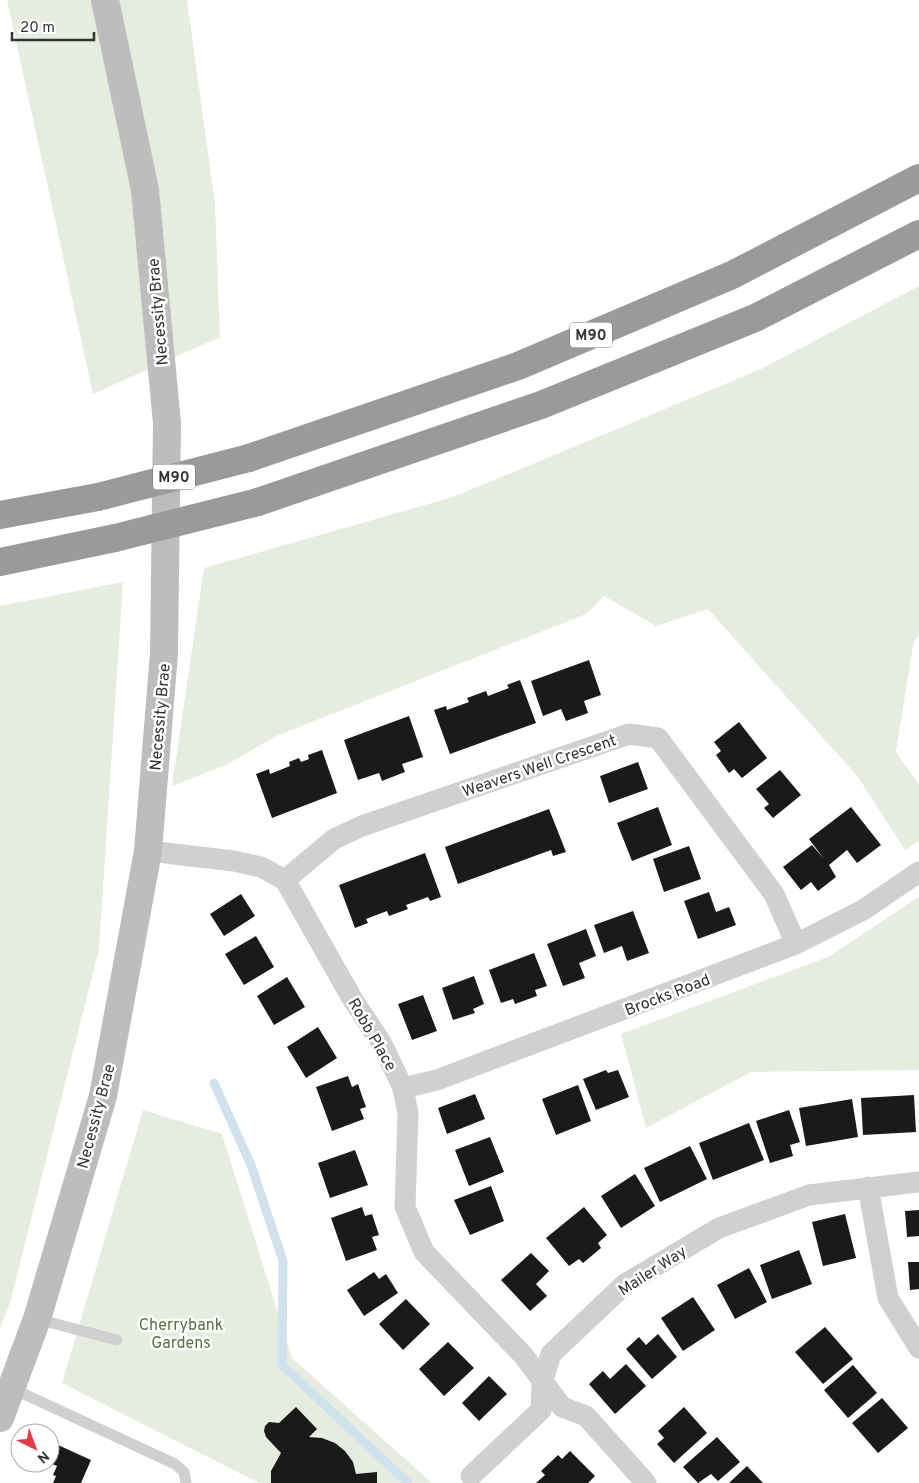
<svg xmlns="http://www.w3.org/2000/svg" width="919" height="1483" font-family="Overpass,sans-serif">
	<rect width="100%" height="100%" fill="#fff"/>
	<!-- green -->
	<path fill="#e6ecdf" d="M7,0H187L215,204L220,337L93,394Z
		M919,286V634L913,645L896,752L919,785V841L905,850L858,777L708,609L656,626L604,596L586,614L276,736L228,764L172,786L204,568L453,497L761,369Z
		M123,582L99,949L10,1303L0,1328V606Z
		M919,897V1070L751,1072L646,1128L621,1034L828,957Z
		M143,1110L222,1134L292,1358L432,1483H259L62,1383Z"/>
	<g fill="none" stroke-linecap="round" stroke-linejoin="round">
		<!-- stream -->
		<path stroke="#cfe2ee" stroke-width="9" d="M214,1083L251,1165L283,1261L282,1365L408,1483"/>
	</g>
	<!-- building -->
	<path fill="#1a1a1a" d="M589,660L601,695L584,701L588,713L566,721L561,709L543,716L531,681Z
		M520,680L536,723L450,754L434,710L446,706L447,710L469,702L467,698L486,691L488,696L509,688L507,685Z
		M409,716L423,757L402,764L405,772L387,779L382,781L379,773L358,780L344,740Z
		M739,722L767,758L742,778L734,769L729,773L716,755L721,751L714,742Z
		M322,750L337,793L272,818L256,774L269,769L270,774L290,766L289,762L299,758L301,762L309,759L308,755Z
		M638,762L648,789L609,803L600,776Z
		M780,770L801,795L773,818L764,808L769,804L756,789Z
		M658,807L672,845L632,861L617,823Z
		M851,807L881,845L857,863L847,850L829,865L836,877L818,891L811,882L801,890L783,867L812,845L824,859L809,839Z
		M549,809L566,852L553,856L551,850L458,884L445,847Z
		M689,846L701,879L664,892L653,859Z
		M425,853L441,897L430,901L428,897L406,905L408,909L389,916L387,911L366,919L368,923L355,928L339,885Z
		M709,892L716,912L729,907L736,925L698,939L684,901Z
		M241,894L255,916L224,936L210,914Z
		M633,911L649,953L627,961L622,946L604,953L594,925Z
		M586,929L596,956L579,963L585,978L563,986L547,944Z
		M256,936L274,967L244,985L225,954Z
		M534,953L547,986L535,990L537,996L515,1004L513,999L501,1003L489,970Z
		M474,976L484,1004L473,1009L475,1013L453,1020L442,988Z
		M287,977L305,1007L274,1025L257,996Z
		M423,995L437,1031L412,1040L398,1004Z
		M318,1027L337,1058L306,1078L287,1047Z
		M606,1070L608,1073L618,1070L629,1097L596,1110L583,1079Z
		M348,1076L352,1087L358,1084L362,1096L366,1107L360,1109L364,1119L332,1131L316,1087Z
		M578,1085L591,1121L556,1135L542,1099Z
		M475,1094L485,1119L447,1134L438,1108Z
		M914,1095L916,1132L863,1135L861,1098Z
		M852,1099L858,1137L806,1146L799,1108Z
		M789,1110L800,1142L790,1145L793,1156L770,1163L756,1121Z
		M749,1123L764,1160L713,1180L699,1143Z
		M490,1137L504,1172L469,1186L455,1150Z
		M690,1146L707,1179L660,1202L644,1168Z
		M355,1150L368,1185L330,1198L318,1163Z
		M635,1174L655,1206L621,1228L601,1196Z
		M491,1186L504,1221L470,1235L454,1200Z
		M362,1207L365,1216L372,1214L379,1235L372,1237L377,1250L346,1261L331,1218Z
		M584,1207L607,1235L598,1243L601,1248L583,1263L579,1259L569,1266L546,1238Z
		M919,1210V1236L907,1237L905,1211Z
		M845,1214L856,1258L823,1266L812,1222Z
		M799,1250L812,1284L772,1299L760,1265Z
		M531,1253L549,1271L536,1284L547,1296L530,1311L501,1280Z
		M908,1262H919V1289L910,1290Z
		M749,1268L767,1302L735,1319L717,1285Z
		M374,1272L379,1279L386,1274L398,1293L364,1316L347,1290Z
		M693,1297L715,1330L683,1351L661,1318Z
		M406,1299L430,1324L403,1350L379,1324Z
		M825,1327L853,1359L823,1384L795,1352Z
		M658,1334L677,1357L652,1379L626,1349L639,1337L646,1345Z
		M448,1342L474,1368L444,1396L419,1369Z
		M626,1364L646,1386L615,1414L589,1384L603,1371L610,1379Z
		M853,1365L877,1393L848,1418L824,1390Z
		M489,1376L507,1394L479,1421L462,1403Z
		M882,1398L908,1428L878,1453L852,1423Z
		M296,1407L317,1429L309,1437L322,1438L335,1443L345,1451L353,1462L356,1474L377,1472V1483H271V1471L281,1453L266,1437L264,1431L265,1426L269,1422L279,1423Z
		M684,1407L707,1433L674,1463L657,1444L664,1438L658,1431Z
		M717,1437L740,1462L718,1481L711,1474L698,1483L683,1467Z
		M58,1445L91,1460L81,1483H53L56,1476L53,1475L57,1466L50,1463Z
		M570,1451L595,1476L588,1483H536L545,1475L541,1471L558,1455L562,1459Z
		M747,1466L763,1483H729Z"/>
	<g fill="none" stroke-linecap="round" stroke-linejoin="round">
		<!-- lane -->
		<path stroke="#d0d0d0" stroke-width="11" d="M37,1319L117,1340
			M11,1388L175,1464L184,1472L186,1483"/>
		<!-- street -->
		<path stroke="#d0d0d0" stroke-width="21" d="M148,851L234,861L261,867L285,880L353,1000L381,1042L403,1088L408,1113L405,1207L424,1252L523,1355L562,1407L586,1416L646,1483
			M285,880L334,839L362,826L629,734L658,738L774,894L796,944
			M403,1088L437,1080L796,944L863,910L919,872
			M868,1187L888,1298L919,1348
			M471,1476L541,1410L542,1383L551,1354L625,1284L719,1228L809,1195L919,1182"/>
		<!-- secondary -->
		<path stroke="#bdbdbd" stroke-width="28" d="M0,1418L37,1319L103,1096L148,851L164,653L167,423L145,190L105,0"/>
		<!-- highway -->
		<path stroke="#9a9a9a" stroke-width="28" d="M249,458L518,366L732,275L919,178
			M258,502L541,405L755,318L919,234
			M0,515L98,497
			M0,562L115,538"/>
		<!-- highway-bridge -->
		<path stroke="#9a9a9a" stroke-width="28" d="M98,497L249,458
			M115,538L258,502"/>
	</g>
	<g text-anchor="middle" stroke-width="5" stroke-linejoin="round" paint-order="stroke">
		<!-- shield labels -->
		<g fill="#fff" stroke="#707070" stroke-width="1">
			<rect x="570" y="322.5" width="42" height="25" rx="4"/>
			<rect x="153" y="464.5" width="42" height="25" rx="4"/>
		</g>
		<g font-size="15" font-weight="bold" fill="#333">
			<text x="591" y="340">M90</text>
			<text x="174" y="482">M90</text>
		</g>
		<!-- street labels -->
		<g font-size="16" fill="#333" stroke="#fff">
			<text transform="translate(157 312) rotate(-95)" y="6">Necessity Brae</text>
			<text transform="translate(159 717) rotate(-85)" y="6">Necessity Brae</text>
			<text transform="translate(539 765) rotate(-19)" y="6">Weavers Well Crescent</text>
			<text transform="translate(667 994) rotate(-21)" y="6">Brocks Road</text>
			<text transform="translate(373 1034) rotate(60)" y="6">Robb Place</text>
			<text transform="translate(95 1116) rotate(-75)" y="6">Necessity Brae</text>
			<text transform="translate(652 1270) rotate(-33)" y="6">Mailer Way</text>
		</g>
		<!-- park labels -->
		<g font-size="16" fill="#56703f" stroke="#fff">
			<text x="181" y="1330">Cherrybank<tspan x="181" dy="18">Gardens</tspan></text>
		</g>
	</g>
	<!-- north arrow -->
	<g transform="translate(35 1448) rotate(138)"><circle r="24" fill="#ffffff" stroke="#adadad"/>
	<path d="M0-4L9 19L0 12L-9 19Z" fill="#e63946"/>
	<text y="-8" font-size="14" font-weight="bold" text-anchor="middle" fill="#333333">N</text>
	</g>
	<!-- scale -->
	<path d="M12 32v8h82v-8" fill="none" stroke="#333333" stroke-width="2.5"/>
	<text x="20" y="32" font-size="15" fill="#333333" stroke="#ffffff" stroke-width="4" paint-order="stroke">20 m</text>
</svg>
